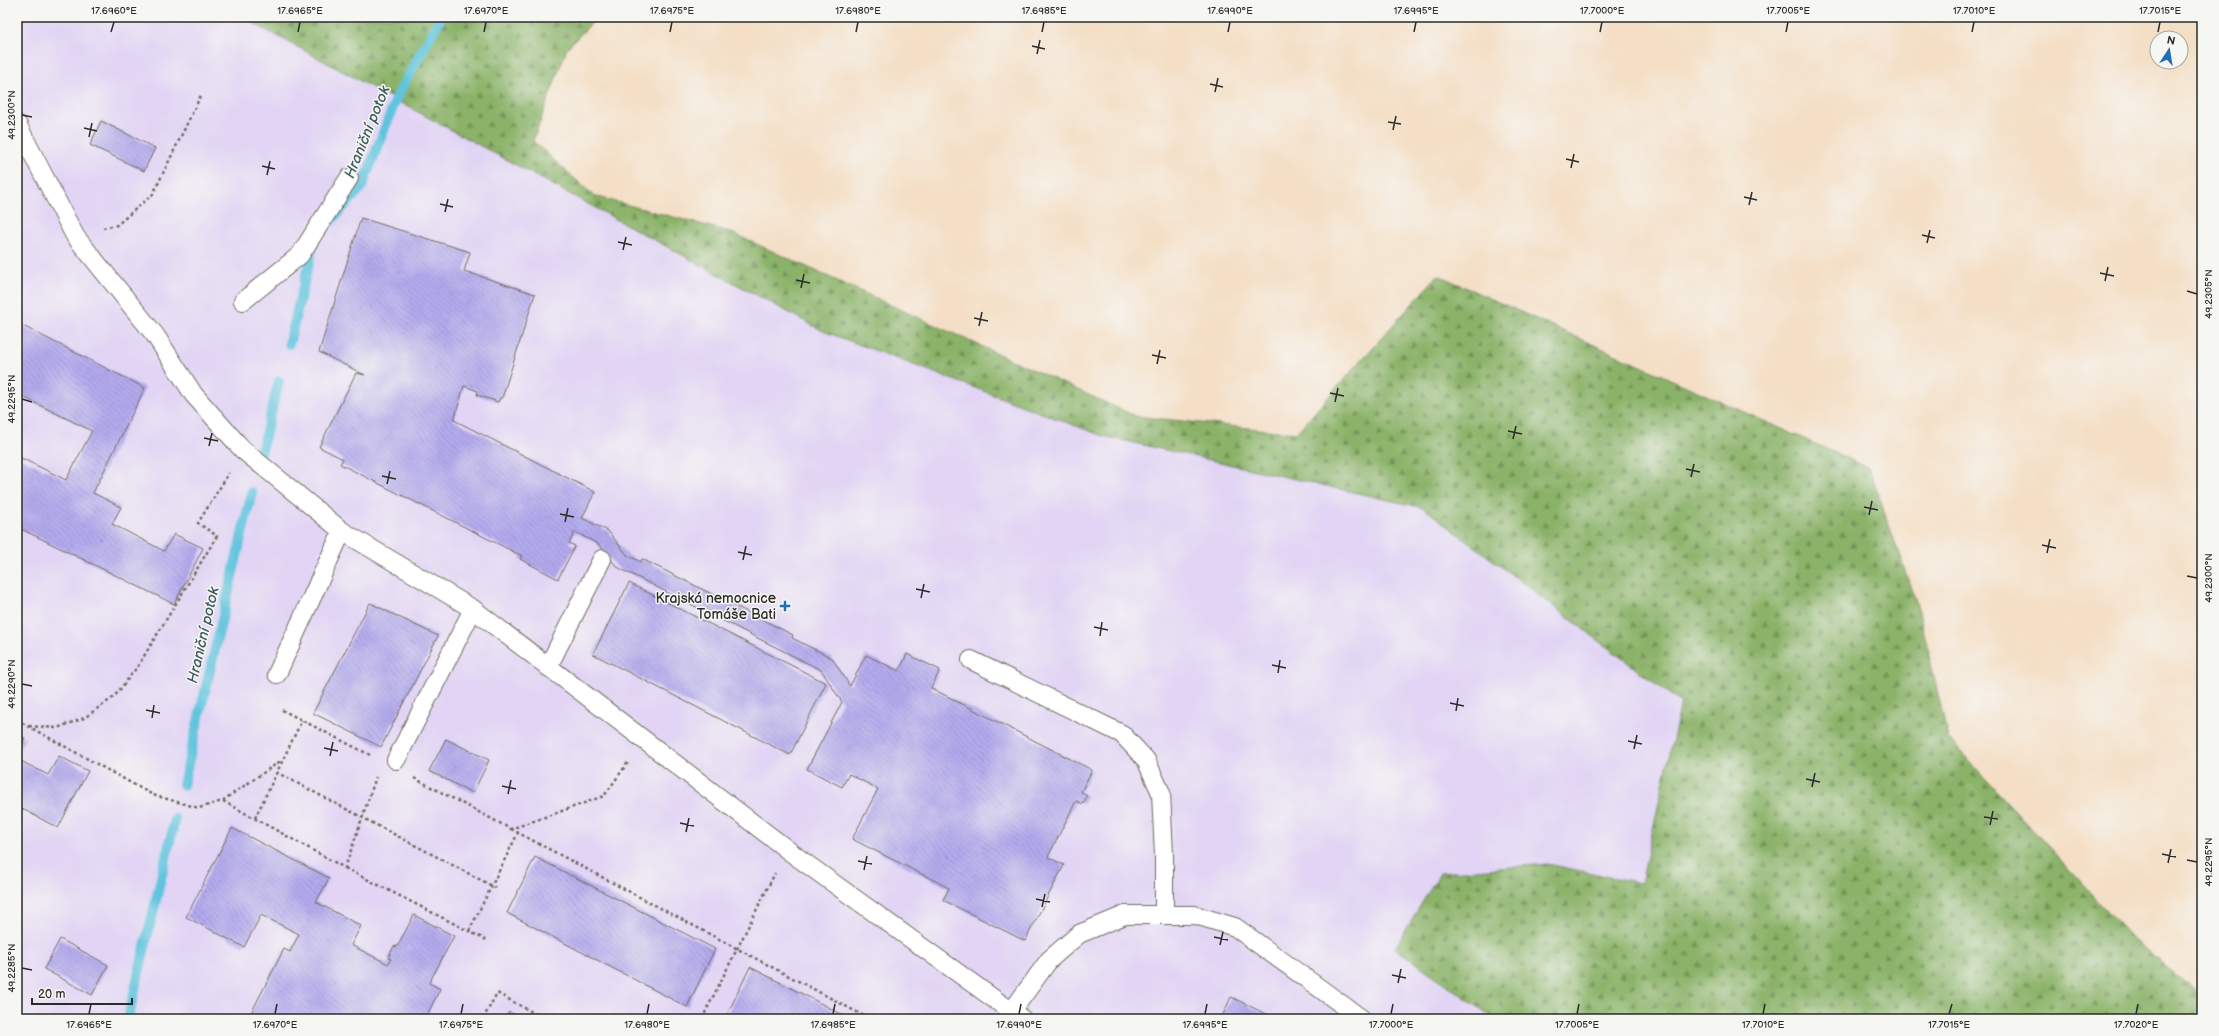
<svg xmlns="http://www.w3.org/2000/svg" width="2219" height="1036" font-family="'Balsamiq Sans',sans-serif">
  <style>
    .built { fill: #e1d4f4 }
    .forest { fill: url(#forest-firs); stroke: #5a6e4a }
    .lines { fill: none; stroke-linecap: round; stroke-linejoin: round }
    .stream { stroke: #60c4de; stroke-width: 10 }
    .building { fill: url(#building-back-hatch) }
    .lane-casing { stroke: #716a61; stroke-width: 20 }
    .path { stroke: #716a61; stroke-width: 2.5; stroke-dasharray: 3 3; stroke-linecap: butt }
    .lane { stroke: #fff; stroke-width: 18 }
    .ticks { fill: none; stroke: #2b2b2b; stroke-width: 1.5 }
    .poi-dot { fill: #1f6fb2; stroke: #f6f6f2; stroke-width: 1.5 }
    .labels { text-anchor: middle; stroke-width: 3; stroke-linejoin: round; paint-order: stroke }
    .poi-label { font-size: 14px; fill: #2b2b2b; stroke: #f6f6f2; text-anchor: end }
    .water-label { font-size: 15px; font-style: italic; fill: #3b5961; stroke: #f6f6f2 }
    .neatline { fill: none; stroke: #2b2b2b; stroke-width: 1.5 }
    .ticks-label { font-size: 10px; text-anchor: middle; fill: #2b2b2b }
  </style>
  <defs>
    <pattern id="forest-firs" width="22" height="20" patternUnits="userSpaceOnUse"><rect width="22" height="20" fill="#8ab268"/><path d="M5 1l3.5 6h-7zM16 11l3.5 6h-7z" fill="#719156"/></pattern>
    <pattern id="building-back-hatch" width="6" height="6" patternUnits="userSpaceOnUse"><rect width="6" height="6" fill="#b4aaee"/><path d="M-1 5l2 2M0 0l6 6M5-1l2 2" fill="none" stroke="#938bc1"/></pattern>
  </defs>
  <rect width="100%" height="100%" fill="#f6f6f2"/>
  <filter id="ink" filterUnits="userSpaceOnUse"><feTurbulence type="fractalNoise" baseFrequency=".025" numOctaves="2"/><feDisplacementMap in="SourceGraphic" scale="8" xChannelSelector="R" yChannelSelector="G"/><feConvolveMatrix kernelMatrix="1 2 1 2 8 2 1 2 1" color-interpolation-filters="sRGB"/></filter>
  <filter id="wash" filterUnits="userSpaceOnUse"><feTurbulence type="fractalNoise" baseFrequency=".012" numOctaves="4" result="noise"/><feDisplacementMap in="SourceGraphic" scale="16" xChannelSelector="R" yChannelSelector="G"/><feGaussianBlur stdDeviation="0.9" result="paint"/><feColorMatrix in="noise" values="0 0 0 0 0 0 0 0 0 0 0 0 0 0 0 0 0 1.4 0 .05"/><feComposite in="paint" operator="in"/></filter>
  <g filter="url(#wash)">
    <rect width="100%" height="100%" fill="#f4dfc6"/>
    <!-- built -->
    <path class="built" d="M17,17H242L823,331L1103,436L1424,508L1681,703L1641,883L1547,864L1395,948L1495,1019H17Z"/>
    <!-- forest -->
    <path class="forest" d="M242,17H598L567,48L533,141L594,196L730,232L1135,416L1296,433L1438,275L1869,468L1919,611L1948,738L2141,947L2202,995V1019H1495L1395,948L1440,873L1547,864L1641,883L1681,703L1424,508L1103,436L823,331Z"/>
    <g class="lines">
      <!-- stream -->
      <g class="stream">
        <path d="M327,225L362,187L398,94L441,17"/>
        <path d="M289,344L314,242"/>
        <path d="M261,452L279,381"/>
        <path d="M183,785L252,492"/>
        <path d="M128,1019L175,819"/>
      </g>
    </g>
    <g id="blocks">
      <!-- building -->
      <g class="building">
        <path d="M101,121L155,148L144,171L90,145Z"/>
        <path d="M361,218L470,252L464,271L535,294L502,398H500L498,402L477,395L478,391L464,386L454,420L595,492L582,518L608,531L627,555L641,562L642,559L793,635L792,638L832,658L850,686L866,655L899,671L907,654L940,670L931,688L1092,770L1081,792L1087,796L1083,804L1076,801L1048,857L1064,865L1025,941L943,900L949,888L852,839L878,789L849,774L842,787L807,769L842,702L821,670L617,567L598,544L575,532L569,543L575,546L558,579L520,559L522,556L340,464L343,459L319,447L356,373L365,375L319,352Z"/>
        <path d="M17,323L145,388L93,493L121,507L112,524L164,551L174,534L203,548L174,604L17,527V456L66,480L92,431L17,394Z"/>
        <path d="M629,583L826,683L790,755L593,654Z"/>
        <path d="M370,603L438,636L381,747L313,713Z"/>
        <path d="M17,734L25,738L17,754Z"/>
        <path d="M446,739L489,760L473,793L429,771Z"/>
        <path d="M59,756L88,771L58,828L17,806V759L48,775Z"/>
        <path d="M232,828L329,878L316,902L361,926L351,945L388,964L391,959L388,958L394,946L397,947L414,915L454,936L429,983L440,989L425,1019H248L284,949L290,952L299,934L261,915L244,947L186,917Z"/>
        <path d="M535,857L715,949L687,1007L507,913Z"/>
        <path d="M60,939L108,965L92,995L44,969Z"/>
        <path d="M750,967L851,1019H725Z"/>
        <path d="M1231,997L1276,1019H1221Z"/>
        <path d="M509,1012L523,1019H505Z"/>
      </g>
    </g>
  </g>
  <g filter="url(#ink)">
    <use href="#blocks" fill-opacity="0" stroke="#716a61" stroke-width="1"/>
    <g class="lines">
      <!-- lane casing -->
      <g class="lane-casing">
        <g id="lane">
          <path d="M17,124L75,236L155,335L194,395L243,450L342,531L473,609L797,857L1022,1019"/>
          <path d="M243,301L300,255L349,178"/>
          <path d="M971,660L1122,734L1146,760L1161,793L1164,855V915"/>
          <path d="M548,667L602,559"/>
          <path d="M277,674L342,531"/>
          <path d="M396,760L473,609"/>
          <path d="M1009,1019L1012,1011L1049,960L1079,934L1125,915H1195L1235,927L1362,1019"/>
        </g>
      </g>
      <!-- path -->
      <g class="path">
        <path d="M103,228L117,225L153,194L201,95"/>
        <path d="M282,710L370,755"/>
        <path d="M17,720L153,795L199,808L222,801L282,760"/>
        <path d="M29,726L57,728L84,718L114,697L138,666L217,536L198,523L229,473"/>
        <path d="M276,772L496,888"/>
        <path d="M414,778L511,829L604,796L629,761"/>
        <path d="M223,801L345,868L376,777"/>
        <path d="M255,818L302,720"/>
        <path d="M511,829L870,1019"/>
        <path d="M345,868L486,940"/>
        <path d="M469,931L518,833"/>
        <path d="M483,1019L497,993L545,1019"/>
        <path d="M702,1019L775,873"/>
      </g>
      <!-- lane -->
      <use href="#lane" class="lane"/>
    </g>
  </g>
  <!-- ticks -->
  <path class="ticks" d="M111,32L114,22M298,32L300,22M484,32L486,22M670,32L672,22M856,32L858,22M1042,32L1044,22M1228,32L1230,22M1414,32L1416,22M1600,32L1602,22M1786,32L1788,22M1972,32L1974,22M2158,32L2160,22M1032,46L1045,49M1037,54L1040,40M1210,84L1223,87M1215,92L1218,78M22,115L32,117M1388,122L1401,124M84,128L97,131M1393,130L1396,116M89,137L92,123M1566,159L1579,162M262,166L275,169M1571,168L1574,154M267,175L270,161M1744,197L1757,200M440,204L453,207M1749,205L1752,192M445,212L448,199M1922,235L1935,238M618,242L632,245M1927,243L1930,230M623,250L626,237M2100,273L2114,276M796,280L810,283M2105,281L2108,267M801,288L804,274M2187,291L2197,294M974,318L988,321M979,326L982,312M1152,355L1166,358M1157,364L1160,350M1330,393L1344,396M22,399L32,402M1335,402L1338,388M1508,431L1522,434M204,438L218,441M1513,439L1516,426M209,446L212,433M1686,469L1700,472M382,476L396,479M1691,477L1694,464M387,484L390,471M1864,507L1878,510M560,514L574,517M1869,515L1872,501M565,522L568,508M2042,545L2056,548M738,552L752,555M2047,553L2050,539M743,560L746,546M2187,576L2197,578M916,589L930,592M921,598L924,584M1094,627L1108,630M1100,636L1102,622M1272,665L1286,668M1278,673L1280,660M22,684L32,686M1450,703L1464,706M146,710L160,713M1456,711L1458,698M152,718L154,705M1628,741L1642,744M324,748L338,751M1634,749L1637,735M330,756L333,742M1806,779L1820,782M502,786L516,789M1812,787L1815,773M508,794L511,780M1984,817L1998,819M680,823L694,826M1990,825L1993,811M686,832L689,818M2162,854L2176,857M2187,860L2197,862M858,861L872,864M2168,863L2171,849M864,870L867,856M1036,899L1050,902M1042,907L1045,894M1214,937L1228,940M1220,945L1223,932M22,968L32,970M1392,975L1406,978M1398,983L1401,969M89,1014L91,1004M275,1014L277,1004M461,1014L463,1004M647,1014L649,1004M833,1014L835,1004M1019,1014L1021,1004M1205,1014L1207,1004M1391,1014L1393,1004M1577,1014L1579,1004M1763,1014L1765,1004M1949,1014L1952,1004M2136,1014L2138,1004"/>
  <!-- markers -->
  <path class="poi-dot" d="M783 600h4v4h4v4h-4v4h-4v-4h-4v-4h4z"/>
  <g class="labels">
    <!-- poi labels -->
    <g class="poi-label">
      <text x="776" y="603">Krajská nemocnice<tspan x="776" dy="16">Tomáše Bati</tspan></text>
    </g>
    <!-- water labels -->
    <g class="water-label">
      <text transform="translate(367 132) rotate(-68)" y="5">Hraniční potok</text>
      <text transform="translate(203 635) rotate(-77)" y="5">Hraniční potok</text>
    </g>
  </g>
  <!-- margin -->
  <rect width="2219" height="1036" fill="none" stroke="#f6f6f2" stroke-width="44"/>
  <!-- north arrow -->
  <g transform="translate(2169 50) rotate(12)"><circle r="19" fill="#f6f6f2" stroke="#a5a5a2"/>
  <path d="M0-3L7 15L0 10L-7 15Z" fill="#1f6fb2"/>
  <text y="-6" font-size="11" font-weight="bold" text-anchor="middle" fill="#2b2b2b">N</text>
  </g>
  <!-- scale -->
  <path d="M32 998v6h100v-6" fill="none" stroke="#2b2b2b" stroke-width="2"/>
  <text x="38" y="998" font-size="12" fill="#2b2b2b" stroke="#f6f6f2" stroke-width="3" paint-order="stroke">20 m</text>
  <rect x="22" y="22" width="2175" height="992" class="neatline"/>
  <g class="ticks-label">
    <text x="114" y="14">17.6960°E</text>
    <text x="300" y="14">17.6965°E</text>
    <text x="486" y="14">17.6970°E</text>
    <text x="672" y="14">17.6975°E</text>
    <text x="858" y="14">17.6980°E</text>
    <text x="1044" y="14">17.6985°E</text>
    <text x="1230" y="14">17.6990°E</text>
    <text x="1416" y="14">17.6995°E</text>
    <text x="1602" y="14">17.7000°E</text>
    <text x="1788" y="14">17.7005°E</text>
    <text x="1974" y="14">17.7010°E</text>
    <text x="2160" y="14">17.7015°E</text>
    <text transform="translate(11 115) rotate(-90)" y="4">49.2300°N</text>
    <text transform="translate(2208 294) rotate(-90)" y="4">49.2305°N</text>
    <text transform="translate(11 399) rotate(-90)" y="4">49.2295°N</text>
    <text transform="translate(2208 578) rotate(-90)" y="4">49.2300°N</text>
    <text transform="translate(11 684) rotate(-90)" y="4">49.2290°N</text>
    <text transform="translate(2208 862) rotate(-90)" y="4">49.2295°N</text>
    <text transform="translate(11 968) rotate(-90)" y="4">49.2285°N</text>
    <text x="89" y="1028">17.6965°E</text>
    <text x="275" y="1028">17.6970°E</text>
    <text x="461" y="1028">17.6975°E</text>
    <text x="647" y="1028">17.6980°E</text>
    <text x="833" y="1028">17.6985°E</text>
    <text x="1019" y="1028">17.6990°E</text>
    <text x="1205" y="1028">17.6995°E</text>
    <text x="1391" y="1028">17.7000°E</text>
    <text x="1577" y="1028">17.7005°E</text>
    <text x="1763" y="1028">17.7010°E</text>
    <text x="1949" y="1028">17.7015°E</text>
    <text x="2136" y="1028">17.7020°E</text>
  </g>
</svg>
